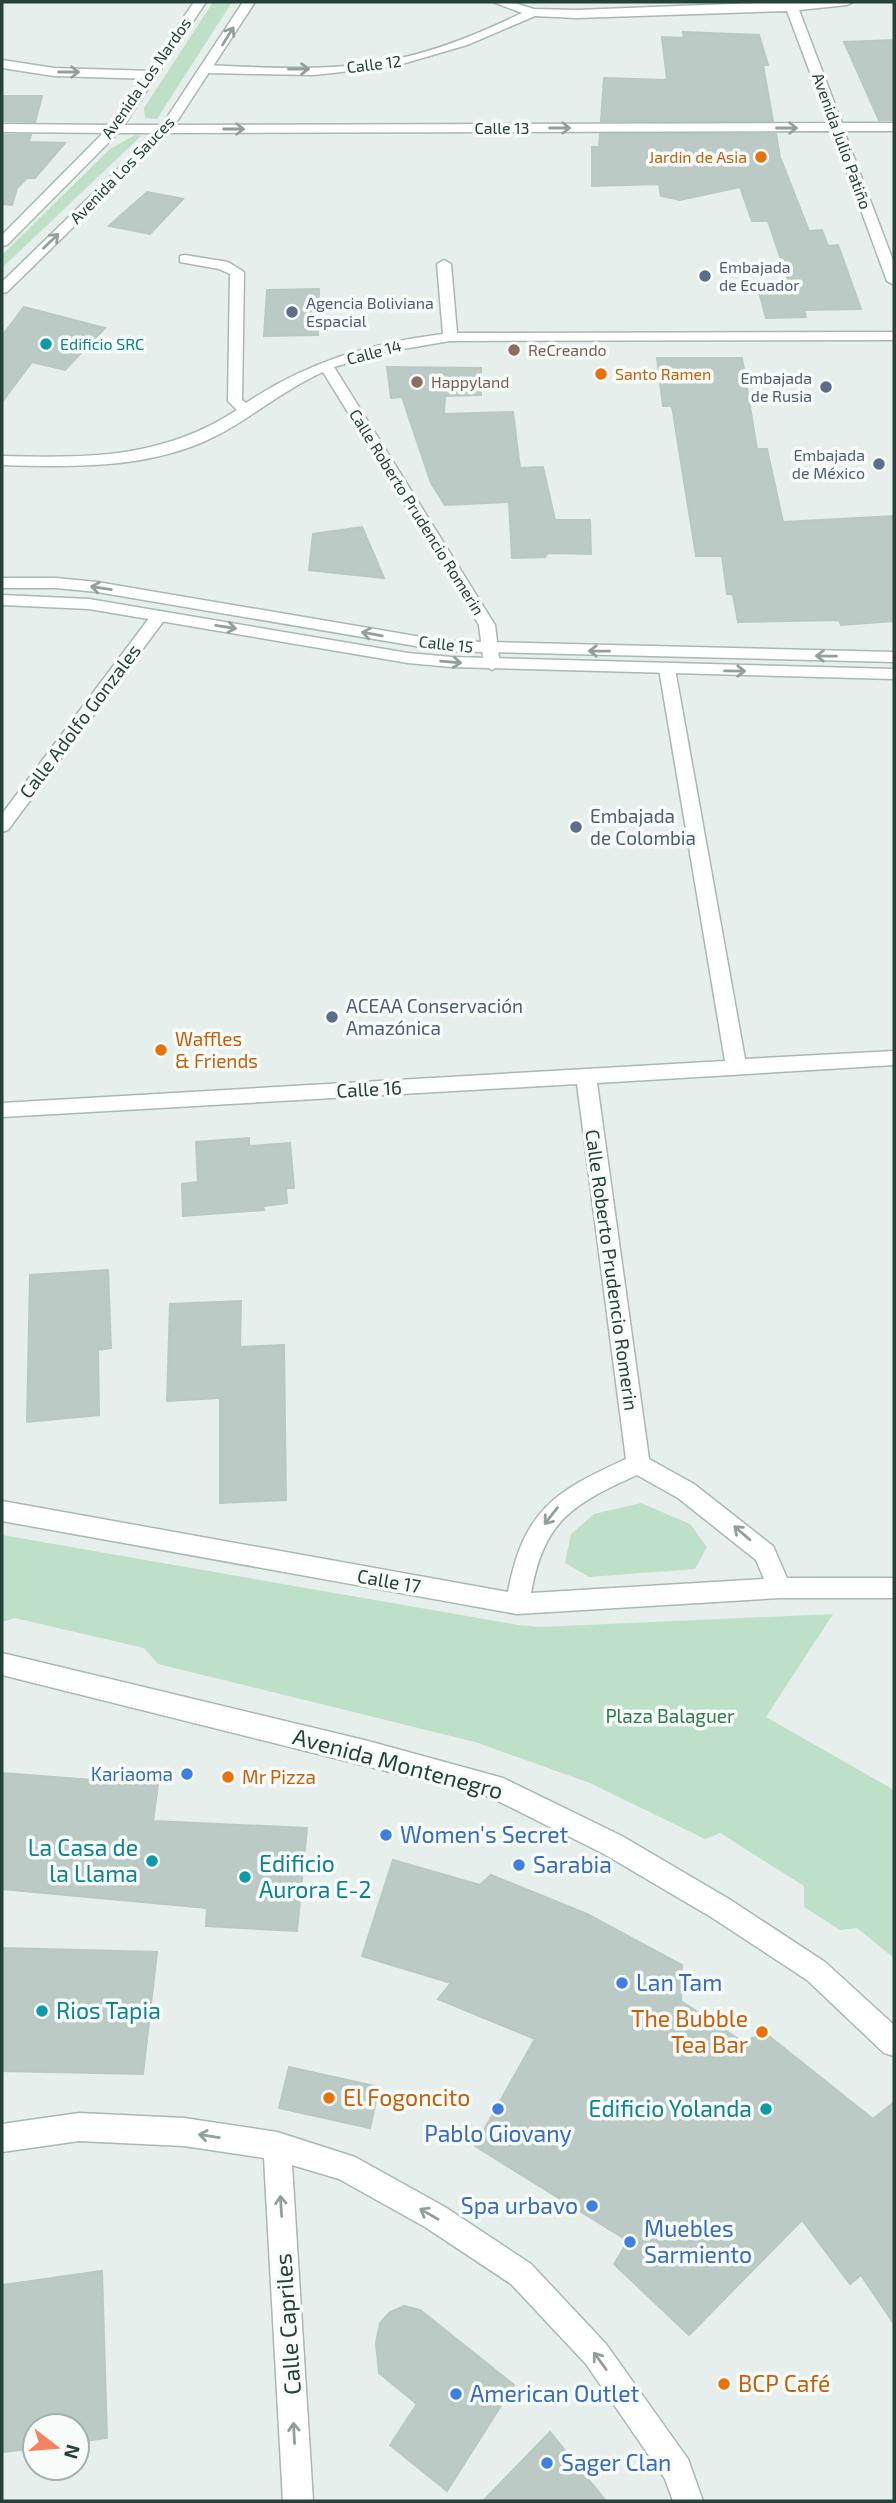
<svg xmlns="http://www.w3.org/2000/svg" width="896" height="2503" font-family="'Exo 2',sans-serif">
  <style>
    .green { fill: #bfe0c8 }
    .building { fill: #bbcac4; stroke: #b8c9c2; stroke-width: 2 }
    .lines { fill: none; stroke-linecap: round; stroke-linejoin: round }
    .minor-casing { stroke: #a8b8b2; stroke-width: 3 }
    .tertiary-casing { stroke: #a8b8b2; stroke-width: 3 }
    .minor { fill: #fff; fill-rule: evenodd }
    .tertiary { fill: #fff; fill-rule: evenodd }
    .oneway { stroke: #92a09c }
    .food-dot { fill: #e8710a; stroke: #f7fbf9; stroke-width: 2.5 }
    .service-dot { fill: #5c6f8a; stroke: #f7fbf9; stroke-width: 2.5 }
    .culture-dot { fill: #0f9aa8; stroke: #f7fbf9; stroke-width: 2.5 }
    .education-dot { fill: #8d6e63; stroke: #f7fbf9; stroke-width: 2.5 }
    .shop-dot { fill: #3f7fe0; stroke: #f7fbf9; stroke-width: 2.5 }
    .labels { text-anchor: middle; stroke-width: 7; stroke-linejoin: round; paint-order: stroke }
    .far-street-label { font-size: 16px; fill: #24423a; stroke: #f7fbf9 }
    .far-food-label { font-size: 16px; fill: #c56008; stroke: #f7fbf9; text-anchor: end }
    .far-service-label { font-size: 16px; fill: #4e5e75; stroke: #f7fbf9; text-anchor: start }
    .far-culture-label { font-size: 16px; fill: #0d838f; stroke: #f7fbf9; text-anchor: start }
    .far-education-label { font-size: 16px; fill: #785e54; stroke: #f7fbf9; text-anchor: start }
    .street-label { font-size: 19px; fill: #24423a; stroke: #f7fbf9 }
    .service-label { font-size: 19px; fill: #4e5e75; stroke: #f7fbf9; text-anchor: start }
    .food-label { font-size: 19px; fill: #c56008; stroke: #f7fbf9; text-anchor: start }
    .park-label { font-size: 19px; fill: #2d7a4b; stroke: #f7fbf9 }
    .shop-label { font-size: 19px; fill: #366cbe; stroke: #f7fbf9; text-anchor: end }
    .near-street-label { font-size: 23px; fill: #24423a; stroke: #f7fbf9 }
    .near-shop-label { font-size: 23px; fill: #366cbe; stroke: #f7fbf9; text-anchor: start }
    .near-culture-label { font-size: 23px; fill: #0d838f; stroke: #f7fbf9; text-anchor: end }
    .near-food-label { font-size: 23px; fill: #c56008; stroke: #f7fbf9; text-anchor: start }
  </style>
  <rect width="100%" height="100%" fill="#e6efeb"/>
  <!-- green -->
  <g class="green">
    <path d="M213,2H232L157,119L145,118L144,108Z"/>
    <path d="M135,135L141,136L2,268V255L110,149Z"/>
    <path d="M641,1503L690,1524L707,1547L695,1569L589,1577L565,1563L571,1534L594,1514Z"/>
    <path d="M2,1535L518,1625L539,1627L833,1614L766,1717L894,1790V1958L857,1928L840,1930L804,1907V1886L720,1833L705,1839L590,1783L475,1742L158,1664L144,1648L15,1618L2,1622Z"/>
  </g>
  <!-- building -->
  <g class="building">
    <path d="M683,32L759,35L768,65H763L773,121H601L604,78L667,80L662,37L684,38Z"/>
    <path d="M894,40V120H879L844,42Z"/>
    <path d="M2,96H42L35,122L2,121Z"/>
    <path d="M600,134H776L780,157L809,231L822,230L828,246L838,245L861,309L804,310L806,317L766,318L757,284L789,283L768,221H752L740,187L680,200L661,196L659,184L592,186V147H599Z"/>
    <path d="M2,135H31L29,142L65,143L35,178H27L17,188L12,205L2,204Z"/>
    <path d="M147,192L183,199L150,234L109,226Z"/>
    <path d="M319,289L318,335L264,336L267,290Z"/>
    <path d="M24,307L105,328L65,370L32,362L2,402V336Z"/>
    <path d="M657,358H742L757,449H767L783,522L894,516V621L841,625L839,620L738,622L733,594H727L722,556H696L672,406H663Z"/>
    <path d="M387,367L481,368V395L445,396L444,414L513,412L520,468L543,467L555,520H590L591,554L548,553L545,557L512,558L509,502L445,505L431,483L402,397L391,398Z"/>
    <path d="M362,527L384,578L309,570L313,534Z"/>
    <path d="M249,1138V1146L290,1143L294,1188H286L287,1203L263,1206L264,1210L183,1216L182,1184L198,1182L196,1142Z"/>
    <path d="M108,1270L111,1348L98,1350L99,1415L27,1422L30,1275Z"/>
    <path d="M241,1301L240,1347L284,1345L286,1500L220,1503V1398L167,1401L170,1304Z"/>
    <path d="M2,1773L158,1785L153,1821L307,1828L297,1931L206,1926L207,1908L2,1889Z"/>
    <path d="M393,1860L480,1885L491,1875L587,1914L682,1965L681,2001L743,2042L765,2033L873,2119L894,2102V2324L861,2275L850,2284L802,2220L689,2335L614,2264L628,2241L475,2146L535,2039L438,1999L451,1983L362,1956Z"/>
    <path d="M2,1948L157,1952L143,2074L2,2071Z"/>
    <path d="M289,2067L379,2087L370,2128L279,2108Z"/>
    <path d="M102,2271L107,2438L77,2442V2426H35V2448L2,2452V2285Z"/>
    <path d="M404,2306L420,2310L514,2385L447,2491L390,2445L417,2404L379,2373L376,2343L380,2323L390,2312Z"/>
    <path d="M550,2432L606,2501H483Z"/>
  </g>
  <g class="lines">
    <!-- minor casing -->
    <g class="minor-casing">
      <g id="minor">
        <path d="M493,2H511L534,9L576,10L784,2H853L847,5L799,10L842,123H894V131H844L894,263V285L887,281L832,131L166,133L160,129L166,125L829,123L787,11L576,18L535,16L467,45L395,66L314,75L207,73L201,69L207,65C269,68 334,72 396,59C440,50 482,32 522,13Z"/>
        <path d="M2,60L54,68L152,71L158,75L152,79L54,76L2,68Z"/>
        <path d="M2,124L115,125L121,129L115,133L2,132Z"/>
        <path d="M185,255L228,262L244,272L242,400L246,403C307,362 371,343 443,334L437,264L444,260L451,264L457,333L894,332V340L450,341L385,352L334,367L495,625L500,665L492,670L484,665L479,625L323,372C280,391 245,424 203,442C140,469 68,467 2,465V456C88,458 162,459 237,410L228,401L230,274L219,269L180,262V256Z"/>
        <path d="M159,611L167,616L165,619L8,830L2,832V814L153,613Z"/>
        <path d="M667,664L675,669L745,1059L894,1051V1065L597,1083L649,1459L694,1484L773,1546L787,1578H894V1598H780L517,1614L2,1521V1501L508,1592C523,1511 555,1491 626,1459L577,1084L2,1117V1103L725,1061L659,669ZM637,1475L678,1498L756,1560L764,1579L531,1593C544,1520 573,1504 637,1475Z"/>
        <path d="M2,1653L368,1741L503,1778L622,1836L729,1899L825,1962L894,2025V2056L884,2053L807,1980L711,1917L604,1854L490,1797L2,1675Z"/>
        <path d="M79,2113L184,2118L277,2132L355,2157L445,2207L531,2264L606,2344L688,2459L703,2501H673L665,2479L586,2364L511,2284L425,2227L339,2179L292,2165L313,2501H283L264,2158L184,2146L79,2141L2,2152V2124Z"/>
      </g>
    </g>
    <!-- tertiary casing -->
    <g class="tertiary-casing">
      <g id="tertiary">
        <path d="M194,2H206L124,125H162L243,2H255L170,132L7,292L2,293V282L155,133H118L7,245L2,246V235L110,126Z"/>
        <path d="M2,578H56L97,582L445,641L894,652V662L445,651L97,592L56,588H2Z"/>
        <path d="M2,595L89,599L408,653L451,657L894,669V679L451,667L408,663L89,609L2,605Z"/>
      </g>
    </g>
    <!-- minor -->
    <use href="#minor" class="minor"/>
    <!-- tertiary -->
    <use href="#tertiary" class="tertiary"/>
  </g>
  <!-- one-way arrows -->
  <defs><path id="oneway-shaft" d="M-6 0H5M1.5-3L5.5 0L1.5 3" fill="none" stroke-width="1.6" stroke-linecap="round" stroke-linejoin="round" transform="scale(1.75)"/></defs>
  <g class="oneway">
    <use href="#oneway-shaft" transform="translate(228 36) rotate(-58)"/>
    <use href="#oneway-shaft" transform="translate(299 69) rotate(-1)"/>
    <use href="#oneway-shaft" transform="translate(69 72)"/>
    <use href="#oneway-shaft" transform="translate(560 128)"/>
    <use href="#oneway-shaft" transform="translate(787 128)"/>
    <use href="#oneway-shaft" transform="translate(234 129)"/>
    <use href="#oneway-shaft" transform="translate(51 241) rotate(-44)"/>
    <use href="#oneway-shaft" transform="translate(101 588) rotate(-171)"/>
    <use href="#oneway-shaft" transform="translate(226 627) rotate(9)"/>
    <use href="#oneway-shaft" transform="translate(372 634) rotate(-170)"/>
    <use href="#oneway-shaft" transform="translate(599 651) rotate(-179)"/>
    <use href="#oneway-shaft" transform="translate(826 656) rotate(-179)"/>
    <use href="#oneway-shaft" transform="translate(451 662) rotate(5)"/>
    <use href="#oneway-shaft" transform="translate(735 671) rotate(1)"/>
    <use href="#oneway-shaft" transform="translate(551 1516) rotate(128)"/>
    <use href="#oneway-shaft" transform="translate(742 1533) rotate(-139)"/>
    <use href="#oneway-shaft" transform="translate(209 2136) rotate(-171)"/>
    <use href="#oneway-shaft" transform="translate(281 2206) rotate(-94)"/>
    <use href="#oneway-shaft" transform="translate(429 2214) rotate(-150)"/>
    <use href="#oneway-shaft" transform="translate(600 2361) rotate(-126)"/>
    <use href="#oneway-shaft" transform="translate(294 2433) rotate(-93)"/>
  </g>
  <!-- markers -->
  <g class="food-dot">
    <circle cx="761" cy="157" r="7"/>
    <circle cx="601" cy="374" r="7"/>
    <circle cx="161" cy="1050" r="7"/>
    <circle cx="228" cy="1777" r="7"/>
    <circle cx="762" cy="2032" r="7"/>
    <circle cx="329" cy="2098" r="7"/>
    <circle cx="724" cy="2384" r="7"/>
  </g>
  <g class="service-dot">
    <circle cx="705" cy="276" r="7"/>
    <circle cx="292" cy="312" r="7"/>
    <circle cx="826" cy="387" r="7"/>
    <circle cx="879" cy="464" r="7"/>
    <circle cx="576" cy="827" r="7"/>
    <circle cx="332" cy="1017" r="7"/>
  </g>
  <g class="culture-dot">
    <circle cx="46" cy="344" r="7"/>
    <circle cx="152" cy="1861" r="7"/>
    <circle cx="245" cy="1877" r="7"/>
    <circle cx="42" cy="2011" r="7"/>
    <circle cx="766" cy="2109" r="7"/>
  </g>
  <g class="education-dot">
    <circle cx="514" cy="350" r="7"/>
    <circle cx="417" cy="382" r="7"/>
  </g>
  <g class="shop-dot">
    <circle cx="187" cy="1774" r="7"/>
    <circle cx="386" cy="1835" r="7"/>
    <circle cx="519" cy="1865" r="7"/>
    <circle cx="622" cy="1983" r="7"/>
    <circle cx="498" cy="2109" r="7"/>
    <circle cx="592" cy="2206" r="7"/>
    <circle cx="630" cy="2242" r="7"/>
    <circle cx="456" cy="2394" r="7"/>
    <circle cx="547" cy="2463" r="7"/>
  </g>
  <g class="labels">
    <!-- far-street labels -->
    <g class="far-street-label">
      <text transform="translate(374 64) rotate(-7)" y="6">Calle 12</text>
      <text transform="translate(146 78) rotate(-55)" y="6">Avenida Los Nardos</text>
      <text x="502" y="134">Calle 13</text>
      <text transform="translate(842 141) rotate(70)" y="6">Avenida Julio Patiño</text>
      <text transform="translate(122 170) rotate(-46)" y="6">Avenida Los Sauces</text>
      <text transform="translate(374 352) rotate(-15)" y="6">Calle 14</text>
      <text transform="translate(417 512) rotate(58)" y="6">Calle Roberto Prudencio Romerin</text>
      <text transform="translate(446 644) rotate(6)" y="6">Calle 15</text>
    </g>
    <!-- far-food labels -->
    <g class="far-food-label">
      <text x="747" y="163">Jardin de Asia</text>
      <text x="615" y="380" text-anchor="start">Santo Ramen</text>
    </g>
    <!-- far-service labels -->
    <g class="far-service-label">
      <text x="719" y="273">Embajada<tspan x="719" dy="18">de Ecuador</tspan></text>
      <text x="306" y="309">Agencia Boliviana<tspan x="306" dy="18">Espacial</tspan></text>
      <text x="812" y="384" text-anchor="end">Embajada<tspan x="812" dy="18">de Rusia</tspan></text>
      <text x="865" y="461" text-anchor="end">Embajada<tspan x="865" dy="18">de México</tspan></text>
    </g>
    <!-- far-culture labels -->
    <g class="far-culture-label">
      <text x="60" y="350">Edificio SRC</text>
    </g>
    <!-- far-education labels -->
    <g class="far-education-label">
      <text x="528" y="356">ReCreando</text>
      <text x="431" y="388">Happyland</text>
    </g>
    <!-- street labels -->
    <g class="street-label">
      <text transform="translate(80 721) rotate(-53)" y="7">Calle Adolfo Gonzales</text>
      <text transform="translate(369 1089) rotate(-3)" y="7">Calle 16</text>
      <text transform="translate(612 1270) rotate(82)" y="7">Calle Roberto Prudencio Romerin</text>
      <text transform="translate(389 1581) rotate(10)" y="7">Calle 17</text>
    </g>
    <!-- service labels -->
    <g class="service-label">
      <text x="590" y="823">Embajada<tspan x="590" dy="22">de Colombia</tspan></text>
      <text x="346" y="1013">ACEAA Conservación<tspan x="346" dy="22">Amazónica</tspan></text>
    </g>
    <!-- food labels -->
    <g class="food-label">
      <text x="175" y="1046">Waffles<tspan x="175" dy="22">&amp; Friends</tspan></text>
      <text x="242" y="1784">Mr Pizza</text>
    </g>
    <!-- park labels -->
    <g class="park-label">
      <text x="670" y="1723">Plaza Balaguer</text>
    </g>
    <!-- shop labels -->
    <g class="shop-label">
      <text x="173" y="1781">Kariaoma</text>
    </g>
    <!-- near-street labels -->
    <g class="near-street-label">
      <text transform="translate(398 1764) rotate(15)" y="8">Avenida Montenegro</text>
      <text transform="translate(288 2324) rotate(-94)" y="8">Calle Capriles</text>
    </g>
    <!-- near-shop labels -->
    <g class="near-shop-label">
      <text x="400" y="1843">Women's Secret</text>
      <text x="533" y="1873">Sarabia</text>
      <text x="636" y="1991">Lan Tam</text>
      <text x="498" y="2142" text-anchor="middle">Pablo Giovany</text>
      <text x="578" y="2214" text-anchor="end">Spa urbavo</text>
      <text x="644" y="2237">Muebles<tspan x="644" dy="26">Sarmiento</tspan></text>
      <text x="470" y="2402">American Outlet</text>
      <text x="561" y="2471">Sager Clan</text>
    </g>
    <!-- near-culture labels -->
    <g class="near-culture-label">
      <text x="138" y="1856">La Casa de<tspan x="138" dy="26">la Llama</tspan></text>
      <text x="259" y="1872" text-anchor="start">Edificio<tspan x="259" dy="26">Aurora E-2</tspan></text>
      <text x="56" y="2019" text-anchor="start">Rios Tapia</text>
      <text x="752" y="2117">Edificio Yolanda</text>
    </g>
    <!-- near-food labels -->
    <g class="near-food-label">
      <text x="748" y="2027" text-anchor="end">The Bubble<tspan x="748" dy="26">Tea Bar</tspan></text>
      <text x="343" y="2106">El Fogoncito</text>
      <text x="738" y="2392">BCP Café</text>
    </g>
  </g>
  <!-- border -->
  <rect width="896" height="2503" fill="none" stroke="#24423a" stroke-width="7"/>
  <!-- north arrow -->
  <g transform="translate(56 2447) rotate(106)"><circle r="33" fill="#f7fbf9" stroke="#a3b1ad" stroke-width="2"/>
  <path d="M0-5L12 26L0 18L-12 26Z" fill="#f4845f"/>
  <text y="-10" font-size="19" font-weight="bold" text-anchor="middle" fill="#24423a">N</text>
  </g>
</svg>
